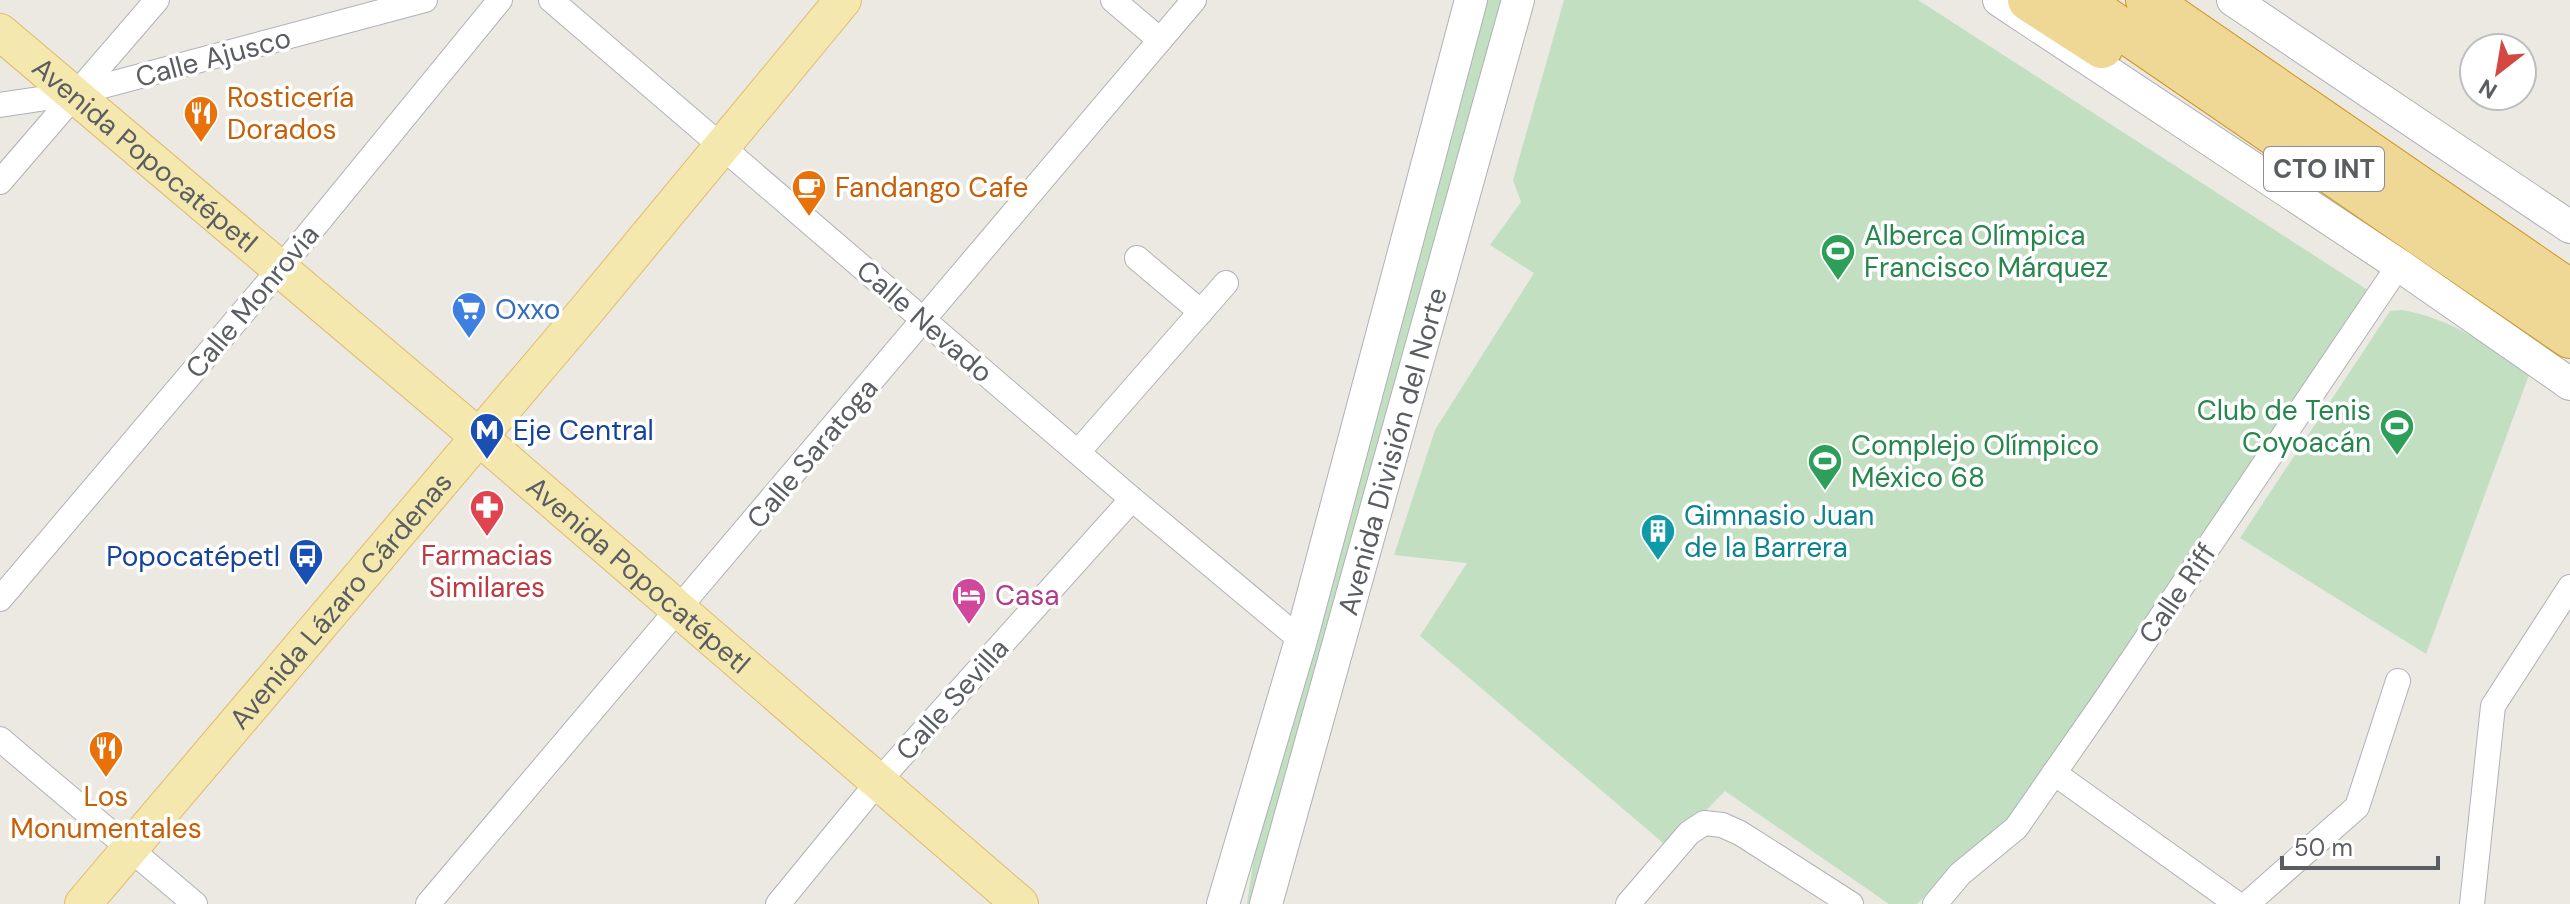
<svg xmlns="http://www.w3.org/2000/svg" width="2570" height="904" font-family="'DM Sans',sans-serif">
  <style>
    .grass { fill: #c2e0c1 }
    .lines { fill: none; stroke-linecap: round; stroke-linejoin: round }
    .minor-casing { stroke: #afb2b6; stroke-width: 26 }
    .secondary-casing { stroke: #aeb1b6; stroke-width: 34 }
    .primary-casing { stroke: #dfbb67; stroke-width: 38 }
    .motorway-casing { stroke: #d2951b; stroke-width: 44 }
    .minor { stroke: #fff; stroke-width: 24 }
    .secondary { stroke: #fff; stroke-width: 32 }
    .primary { stroke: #f5e8ae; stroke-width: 36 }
    .motorway { stroke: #efd795; stroke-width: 42 }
    .labels { text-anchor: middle; stroke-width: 7; stroke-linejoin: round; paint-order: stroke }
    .shield { fill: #fff; stroke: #8c8e90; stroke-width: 2 }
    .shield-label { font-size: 26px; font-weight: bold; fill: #5a5d61 }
    .street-label { font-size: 28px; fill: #5a5d61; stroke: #fff }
    .food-label { font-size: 28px; fill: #c56008; stroke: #fff; text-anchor: start }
    .leisure-label { font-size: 28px; fill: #27864d; stroke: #fff; text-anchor: start }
    .shop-label { font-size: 28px; fill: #366cbe; stroke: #fff; text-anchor: start }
    .transit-label { font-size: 28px; fill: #164399; stroke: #fff; text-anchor: start }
    .culture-label { font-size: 28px; fill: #0d838f; stroke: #fff; text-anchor: start }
    .health-label { font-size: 28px; fill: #be3a42; stroke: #fff }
    .hotel-label { font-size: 28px; fill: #b23c85; stroke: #fff; text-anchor: start }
  </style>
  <rect width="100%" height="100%" fill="#ebe9e2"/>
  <!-- grass -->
  <g class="grass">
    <path d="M1484,0H1502L1252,904H1247L1254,856Z"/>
    <path d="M1564,0H1918L2374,294L2010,818L1917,904H1889L1725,791L1669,848L1420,636L1467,563L1394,555L1435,430L1534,273L1490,245L1521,202L1513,180Z"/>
    <path d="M2402,310C2450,318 2491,346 2529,375L2426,654L2240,538L2390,311Z"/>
  </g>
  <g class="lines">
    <!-- minor casing -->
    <g class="minor-casing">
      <g id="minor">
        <path d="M551,0L1132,499L1301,640"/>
        <path d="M1113,0L1160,40"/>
        <path d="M0,105L73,94L425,0"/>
        <path d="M0,182L157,0"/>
        <path d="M1137,258L1201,312"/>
        <path d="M1078,452L1226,283"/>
        <path d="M0,599L279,270L500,0"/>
        <path d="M0,739L195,904"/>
        <path d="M2054,773L2237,904"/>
        <path d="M428,904L1194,0"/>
        <path d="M778,904L878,782L1132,499"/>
        <path d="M1628,904L1689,833L1704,823L1722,825L1740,833L1851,904"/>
        <path d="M1935,904L1960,874L2016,828L2103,703L2399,265"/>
        <path d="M2247,904L2357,807L2398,681"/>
        <path d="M2472,904L2493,706L2570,587"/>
      </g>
    </g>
    <!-- secondary casing -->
    <g class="secondary-casing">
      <g id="secondary">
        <path d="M1999,0L2399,265L2570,384"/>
        <path d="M2233,0L2570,227"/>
        <path d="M1223,904L1301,640L1471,0"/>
        <path id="s1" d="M1266,904L1518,0"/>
      </g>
    </g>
    <!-- primary casing -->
    <g class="primary-casing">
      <g id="primary">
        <path id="s2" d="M0,32L479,437L1020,904"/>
        <path id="s3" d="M83,904L585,312L843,0"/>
      </g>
    </g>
    <!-- motorway casing -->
    <g class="motorway-casing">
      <g id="motorway">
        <path d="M2029,0L2102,47"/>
        <path d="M2079,0L2570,337"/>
        <path d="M2147,0L2570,291"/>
      </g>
    </g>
    <!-- minor -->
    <use href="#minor" class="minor"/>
    <!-- secondary -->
    <use href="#secondary" class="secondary"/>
    <!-- primary -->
    <use href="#primary" class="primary"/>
    <!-- motorway -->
    <use href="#motorway" class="motorway"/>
  </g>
  <!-- icons -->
  <defs>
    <g id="restaurant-pin" transform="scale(1.8)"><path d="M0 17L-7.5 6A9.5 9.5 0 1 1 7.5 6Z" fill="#e8710a" stroke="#fff"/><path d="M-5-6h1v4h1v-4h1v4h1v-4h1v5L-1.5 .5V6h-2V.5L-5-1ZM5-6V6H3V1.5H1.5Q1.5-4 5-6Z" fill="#fff"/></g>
    <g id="cafe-pin" transform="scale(1.8)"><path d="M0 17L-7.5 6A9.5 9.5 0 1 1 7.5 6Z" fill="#e8710a" stroke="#fff"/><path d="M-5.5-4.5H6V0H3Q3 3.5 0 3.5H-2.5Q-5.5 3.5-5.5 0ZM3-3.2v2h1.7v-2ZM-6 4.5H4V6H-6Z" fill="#fff"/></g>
    <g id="stadium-pin" transform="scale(1.8)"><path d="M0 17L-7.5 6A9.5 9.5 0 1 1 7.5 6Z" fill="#2e9e5b" stroke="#fff"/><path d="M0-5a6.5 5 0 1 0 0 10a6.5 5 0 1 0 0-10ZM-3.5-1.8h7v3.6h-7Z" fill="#fff"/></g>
    <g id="supermarket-pin" transform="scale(1.8)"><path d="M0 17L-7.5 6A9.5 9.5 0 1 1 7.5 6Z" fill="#3f7fe0" stroke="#fff"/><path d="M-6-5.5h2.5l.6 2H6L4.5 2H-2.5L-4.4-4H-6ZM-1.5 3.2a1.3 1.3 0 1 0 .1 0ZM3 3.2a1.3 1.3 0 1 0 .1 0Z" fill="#fff"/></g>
    <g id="metro-pin" transform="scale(1.8)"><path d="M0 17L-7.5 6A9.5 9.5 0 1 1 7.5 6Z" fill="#1a4fb4" stroke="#fff"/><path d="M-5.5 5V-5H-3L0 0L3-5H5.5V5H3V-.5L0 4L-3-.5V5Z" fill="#fff"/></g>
    <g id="pharmacy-pin" transform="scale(1.8)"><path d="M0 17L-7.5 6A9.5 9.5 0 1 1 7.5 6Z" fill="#e0444e" stroke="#fff"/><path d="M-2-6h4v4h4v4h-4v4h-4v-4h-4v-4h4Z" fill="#fff"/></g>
    <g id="building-pin" transform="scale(1.8)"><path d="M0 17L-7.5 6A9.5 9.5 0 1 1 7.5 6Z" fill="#0f9aa8" stroke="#fff"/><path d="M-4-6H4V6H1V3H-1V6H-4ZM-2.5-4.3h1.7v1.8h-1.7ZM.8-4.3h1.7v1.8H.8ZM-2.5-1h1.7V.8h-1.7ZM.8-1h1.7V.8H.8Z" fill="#fff"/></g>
    <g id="bus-pin" transform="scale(1.8)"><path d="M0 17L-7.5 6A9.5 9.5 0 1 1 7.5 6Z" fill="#1a4fb4" stroke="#fff"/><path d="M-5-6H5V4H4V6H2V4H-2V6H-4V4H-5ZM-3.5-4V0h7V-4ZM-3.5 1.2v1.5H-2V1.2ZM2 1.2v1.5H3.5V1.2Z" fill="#fff"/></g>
    <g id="hotel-pin" transform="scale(1.8)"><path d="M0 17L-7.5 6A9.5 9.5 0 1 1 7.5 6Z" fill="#d1479c" stroke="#fff"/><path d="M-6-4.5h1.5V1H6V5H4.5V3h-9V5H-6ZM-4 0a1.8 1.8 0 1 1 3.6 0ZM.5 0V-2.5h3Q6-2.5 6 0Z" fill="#fff"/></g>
  </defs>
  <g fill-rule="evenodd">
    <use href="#restaurant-pin" x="201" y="113"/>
    <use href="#cafe-pin" x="809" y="187"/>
    <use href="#stadium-pin" x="1838" y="251"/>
    <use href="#supermarket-pin" x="469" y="309"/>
    <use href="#stadium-pin" x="2397" y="426"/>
    <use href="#metro-pin" x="487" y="430"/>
    <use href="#stadium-pin" x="1825" y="461"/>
    <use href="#pharmacy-pin" x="487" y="507"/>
    <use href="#building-pin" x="1658" y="531"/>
    <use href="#bus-pin" x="306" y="556"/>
    <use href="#hotel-pin" x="969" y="595"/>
    <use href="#restaurant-pin" x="106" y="748"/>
  </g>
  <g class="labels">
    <!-- shield labels -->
    <rect class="shield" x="2264" y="147" width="120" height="44" rx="6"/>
    <g class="shield-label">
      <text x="2324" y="178">CTO INT</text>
    </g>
    <!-- street labels -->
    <g class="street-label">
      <text transform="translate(213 57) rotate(-15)" y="10">Calle Ajusco</text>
      <text dy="10" stroke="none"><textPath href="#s2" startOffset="190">Avenida Popocatépetl</textPath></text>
      <text transform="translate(252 301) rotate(-50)" y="10">Calle Monrovia</text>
      <text transform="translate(925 321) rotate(41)" y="10">Calle Nevado</text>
      <text dy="10" stroke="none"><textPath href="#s1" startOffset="470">Avenida División del Norte</textPath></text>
      <text transform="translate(812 453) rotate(-50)" y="10">Calle Saratoga</text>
      <text dy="10" stroke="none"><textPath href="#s2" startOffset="838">Avenida Popocatépetl</textPath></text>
      <text transform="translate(2177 593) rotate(-56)" y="10">Calle Riff</text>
      <text dy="10" stroke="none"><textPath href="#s3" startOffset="398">Avenida Lázaro Cárdenas</textPath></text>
      <text transform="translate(952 699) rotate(-48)" y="10">Calle Sevilla</text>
    </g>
    <!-- food labels -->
    <g class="food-label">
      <text x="227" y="107">Rosticería<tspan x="227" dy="32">Dorados</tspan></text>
      <text x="835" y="197">Fandango Cafe</text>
      <text x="106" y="806" text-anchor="middle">Los<tspan x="106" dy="32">Monumentales</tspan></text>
    </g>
    <!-- leisure labels -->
    <g class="leisure-label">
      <text x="1864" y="245">Alberca Olímpica<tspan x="1864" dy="32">Francisco Márquez</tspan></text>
      <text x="2371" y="420" text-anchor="end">Club de Tenis<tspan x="2371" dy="32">Coyoacán</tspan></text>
      <text x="1851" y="455">Complejo Olímpico<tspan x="1851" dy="32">México 68</tspan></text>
    </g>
    <!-- shop labels -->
    <g class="shop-label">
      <text x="495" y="319">Oxxo</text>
    </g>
    <!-- transit labels -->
    <g class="transit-label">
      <text x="513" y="440">Eje Central</text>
      <text x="280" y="566" text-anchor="end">Popocatépetl</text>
    </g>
    <!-- culture labels -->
    <g class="culture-label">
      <text x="1684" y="525">Gimnasio Juan<tspan x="1684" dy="32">de la Barrera</tspan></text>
    </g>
    <!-- health labels -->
    <g class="health-label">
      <text x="487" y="565">Farmacias<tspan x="487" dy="32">Similares</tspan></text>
    </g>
    <!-- hotel labels -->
    <g class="hotel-label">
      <text x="995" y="605">Casa</text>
    </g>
  </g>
  <!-- north arrow -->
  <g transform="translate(2498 72) rotate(211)"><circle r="38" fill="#ffffff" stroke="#bdbec0" stroke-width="2"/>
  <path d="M0-6L14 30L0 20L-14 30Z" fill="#d34840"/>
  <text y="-12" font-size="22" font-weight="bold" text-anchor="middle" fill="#5a5d61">N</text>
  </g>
  <!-- scale -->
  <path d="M2282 856v12h156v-12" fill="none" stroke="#5a5d61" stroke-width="4"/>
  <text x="2294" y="856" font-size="24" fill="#5a5d61" stroke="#ffffff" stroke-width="6" paint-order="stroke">50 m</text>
</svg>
